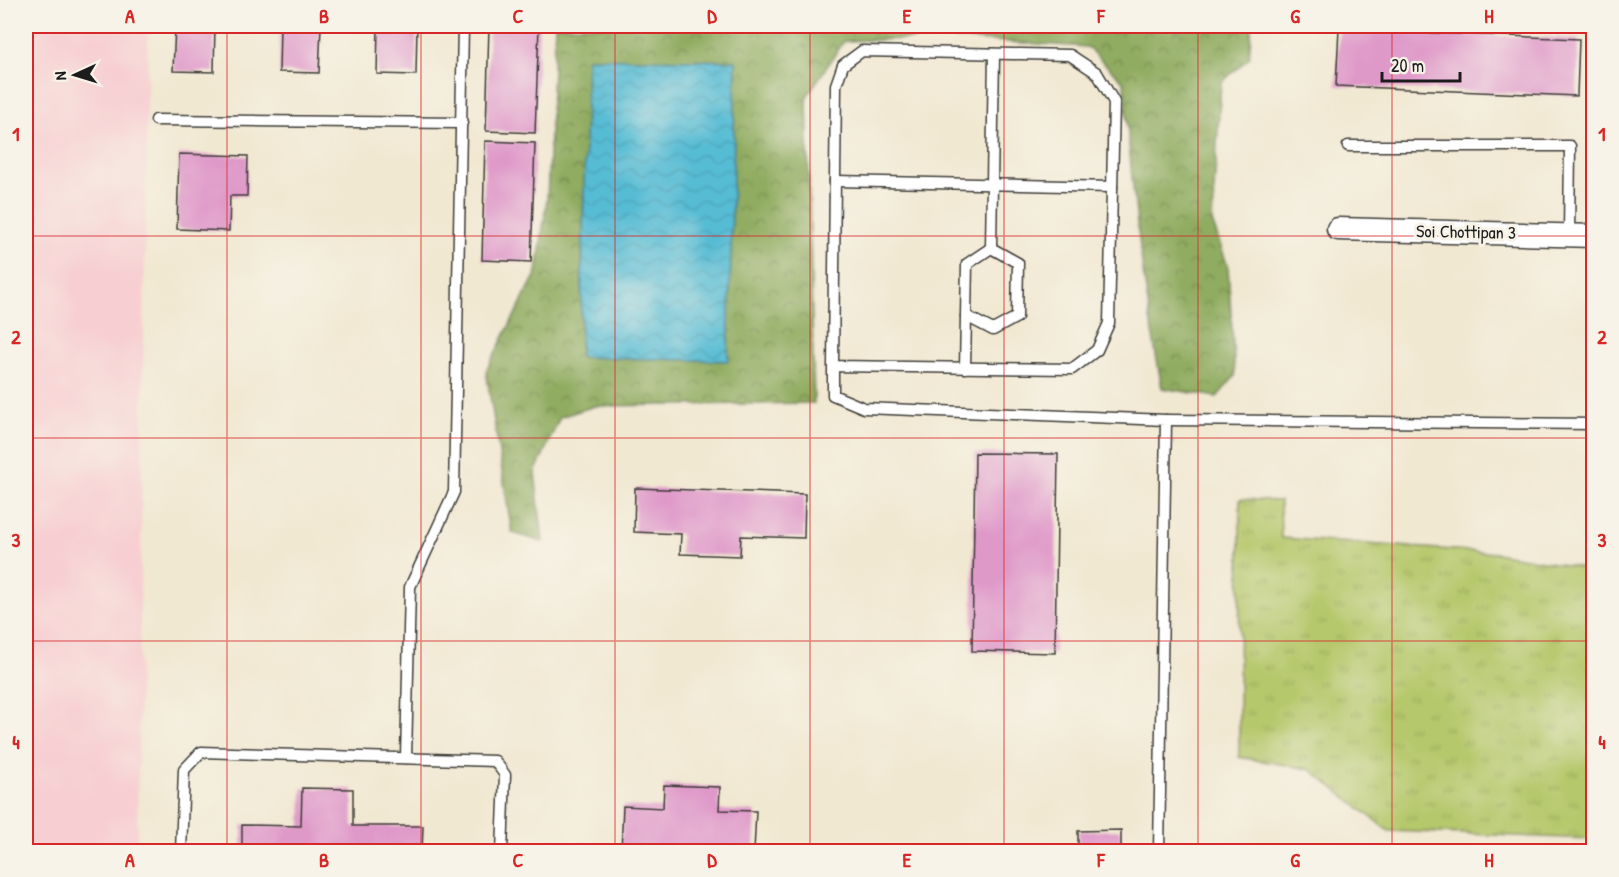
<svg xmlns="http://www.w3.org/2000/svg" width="1619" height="877" font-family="'Patrick Hand',sans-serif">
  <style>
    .built { fill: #f7cfd2 }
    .grass { fill: url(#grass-tufts); stroke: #697244; stroke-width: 1.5 }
    .forest { fill: url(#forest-crowns); stroke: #56643e; stroke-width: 1.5 }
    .water { fill: url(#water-waves); stroke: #396c78; stroke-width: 1.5 }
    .building { fill: #df99c9 }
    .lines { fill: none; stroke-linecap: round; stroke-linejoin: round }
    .service-casing { stroke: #3c3b37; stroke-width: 13 }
    .minor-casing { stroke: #3c3b37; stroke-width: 25 }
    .service { stroke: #fff; stroke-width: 10 }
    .minor { stroke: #fff; stroke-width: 22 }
    .grid { fill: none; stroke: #d62828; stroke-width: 1.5; stroke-opacity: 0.55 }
    .labels { text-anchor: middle; stroke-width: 6; stroke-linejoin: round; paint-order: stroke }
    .street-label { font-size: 18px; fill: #1c1c1c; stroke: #f7f3e8 }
    .neatline { fill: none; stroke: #d62828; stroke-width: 2 }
    .grid-label { font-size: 20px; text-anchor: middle; font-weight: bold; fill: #d62828 }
  </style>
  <defs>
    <pattern id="grass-tufts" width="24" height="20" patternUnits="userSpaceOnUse" patternTransform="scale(1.5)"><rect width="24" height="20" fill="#b6c86c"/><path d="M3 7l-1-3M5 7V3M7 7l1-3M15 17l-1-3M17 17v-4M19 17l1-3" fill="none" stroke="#9cab5d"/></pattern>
    <pattern id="forest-crowns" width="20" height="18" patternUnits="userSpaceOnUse" patternTransform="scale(1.5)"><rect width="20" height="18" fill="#90ac60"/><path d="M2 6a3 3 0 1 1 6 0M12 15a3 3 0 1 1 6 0" fill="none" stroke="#758b4e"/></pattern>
    <pattern id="water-waves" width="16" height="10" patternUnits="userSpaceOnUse" patternTransform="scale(1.5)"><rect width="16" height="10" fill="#56bcd4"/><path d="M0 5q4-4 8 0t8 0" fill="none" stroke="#4aa1b5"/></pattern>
  </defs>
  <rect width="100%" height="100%" fill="#f7f3e8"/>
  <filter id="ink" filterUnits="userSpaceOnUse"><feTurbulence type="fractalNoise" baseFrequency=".0167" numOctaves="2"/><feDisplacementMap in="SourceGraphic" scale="12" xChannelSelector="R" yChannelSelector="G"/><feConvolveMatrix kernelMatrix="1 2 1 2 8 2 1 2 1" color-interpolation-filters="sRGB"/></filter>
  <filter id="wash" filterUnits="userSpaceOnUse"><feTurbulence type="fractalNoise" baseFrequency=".008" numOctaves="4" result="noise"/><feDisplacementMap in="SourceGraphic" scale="24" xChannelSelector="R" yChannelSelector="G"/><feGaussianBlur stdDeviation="1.35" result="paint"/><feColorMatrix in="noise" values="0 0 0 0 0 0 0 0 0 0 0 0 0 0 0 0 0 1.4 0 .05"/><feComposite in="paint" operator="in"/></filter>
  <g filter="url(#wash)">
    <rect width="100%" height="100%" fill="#f1e8d1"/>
    <!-- built -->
    <path class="built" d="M26,26H148L137,851H26Z"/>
    <!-- grass -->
    <path class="grass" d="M1240,499L1280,501L1281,538L1497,553L1593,570V839L1389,831L1309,769L1239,757Z"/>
    <!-- forest -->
    <path class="forest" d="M555,26H1252L1249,58L1221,83L1212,221L1228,267L1235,376L1217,397L1162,388C1143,287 1131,186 1124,82L1087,47L945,38L844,41L807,96L814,403L595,406L560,417L535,473L543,542L512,533L486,371L537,272L547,198Z"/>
    <!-- water -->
    <path class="water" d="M587,58L736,61L728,361L580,357Z"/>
    <g id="blocks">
      <!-- building -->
      <g class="building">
        <path d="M175,26H215L214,72L173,71Z"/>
        <path d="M280,26H321L319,73L279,72Z"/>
        <path d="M378,26H417L416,75L377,74Z"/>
        <path d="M489,26H539L535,133L486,131Z"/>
        <path d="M1339,29L1579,39L1577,96L1336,86Z"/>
        <path d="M485,141L535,143L531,262L482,260Z"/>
        <path d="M179,154L248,156L247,196H230L229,231L177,229Z"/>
        <path d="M975,453L1058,454L1055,653L972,651Z"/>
        <path d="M635,488L805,494L804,538L741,536L740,556L680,554L681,534L634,532Z"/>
        <path d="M664,785L720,787L719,810L756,811L754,852H621L623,806L663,808Z"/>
        <path d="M302,788L353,789V826H423L422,852H242V825L301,826Z"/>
        <path d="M1121,830V852H1078V831Z"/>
      </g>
    </g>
  </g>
  <g filter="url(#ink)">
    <use href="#blocks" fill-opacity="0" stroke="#3c3b37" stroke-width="1.5"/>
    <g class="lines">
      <!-- service casing -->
      <g class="service-casing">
        <g id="service">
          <path d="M156,120L462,123"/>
          <path d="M1348,146H1570L1569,235"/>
          <path d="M835,181L1112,187"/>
          <path d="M991,248L1018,263L1017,317L993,330L966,316L967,264Z"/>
          <path d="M991,248L994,54"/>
          <path d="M833,366L1072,369L1097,350L1109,323L1114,102L1097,73L1070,55L862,51L843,65L836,85L833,366V395L864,408L1166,420L1159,852"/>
          <path d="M965,368L966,316"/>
          <path d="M1166,420L1594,424"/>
          <path d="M406,758L410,587L454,492L463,26"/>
          <path d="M181,852L184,770L201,752L495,761L505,775L502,852"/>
        </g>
      </g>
      <!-- minor casing -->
      <g class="minor-casing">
        <path id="minor" d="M1338,229L1594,236"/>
      </g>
      <!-- service -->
      <use href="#service" class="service"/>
      <!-- minor -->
      <use href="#minor" class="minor"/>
    </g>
  </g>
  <!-- grid -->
  <path class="grid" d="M227,26V852M421,26V852M615,26V852M810,26V852M1004,26V852M1198,26V852M1392,26V852M26,236H1594M26,438H1594M26,641H1594"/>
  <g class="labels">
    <!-- street labels -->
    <g class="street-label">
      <text transform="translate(1466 232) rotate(1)" y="6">Soi Chottipan 3</text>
    </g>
  </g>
  <!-- margin -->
  <rect width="1619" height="877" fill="none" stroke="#f7f3e8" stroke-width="66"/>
  <!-- north arrow -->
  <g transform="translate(75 75) rotate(266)" stroke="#f7f3e8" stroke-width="4.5" paint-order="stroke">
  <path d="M0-4.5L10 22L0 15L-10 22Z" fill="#1c1c1c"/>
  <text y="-9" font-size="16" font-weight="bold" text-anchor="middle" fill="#1c1c1c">N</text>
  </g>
  <!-- scale -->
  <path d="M1382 72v9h78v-9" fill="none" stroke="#1c1c1c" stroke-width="3"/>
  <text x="1391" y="72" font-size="18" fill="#1c1c1c" stroke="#f7f3e8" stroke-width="4.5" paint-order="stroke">20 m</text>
  <rect x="33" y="33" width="1553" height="811" class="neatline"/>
  <g class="grid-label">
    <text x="130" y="23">A</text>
    <text x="324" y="23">B</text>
    <text x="518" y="23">C</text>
    <text x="712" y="23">D</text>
    <text x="907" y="23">E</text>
    <text x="1101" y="23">F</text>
    <text x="1295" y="23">G</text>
    <text x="1489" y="23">H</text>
    <text x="16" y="141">1</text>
    <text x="1602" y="141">1</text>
    <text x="16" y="344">2</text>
    <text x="1602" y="344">2</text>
    <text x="16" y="547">3</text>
    <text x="1602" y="547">3</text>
    <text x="16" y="749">4</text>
    <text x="1602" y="749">4</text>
    <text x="130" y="867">A</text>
    <text x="324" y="867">B</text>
    <text x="518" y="867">C</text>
    <text x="712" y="867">D</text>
    <text x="907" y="867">E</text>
    <text x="1101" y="867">F</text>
    <text x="1295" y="867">G</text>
    <text x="1489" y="867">H</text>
  </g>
</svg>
